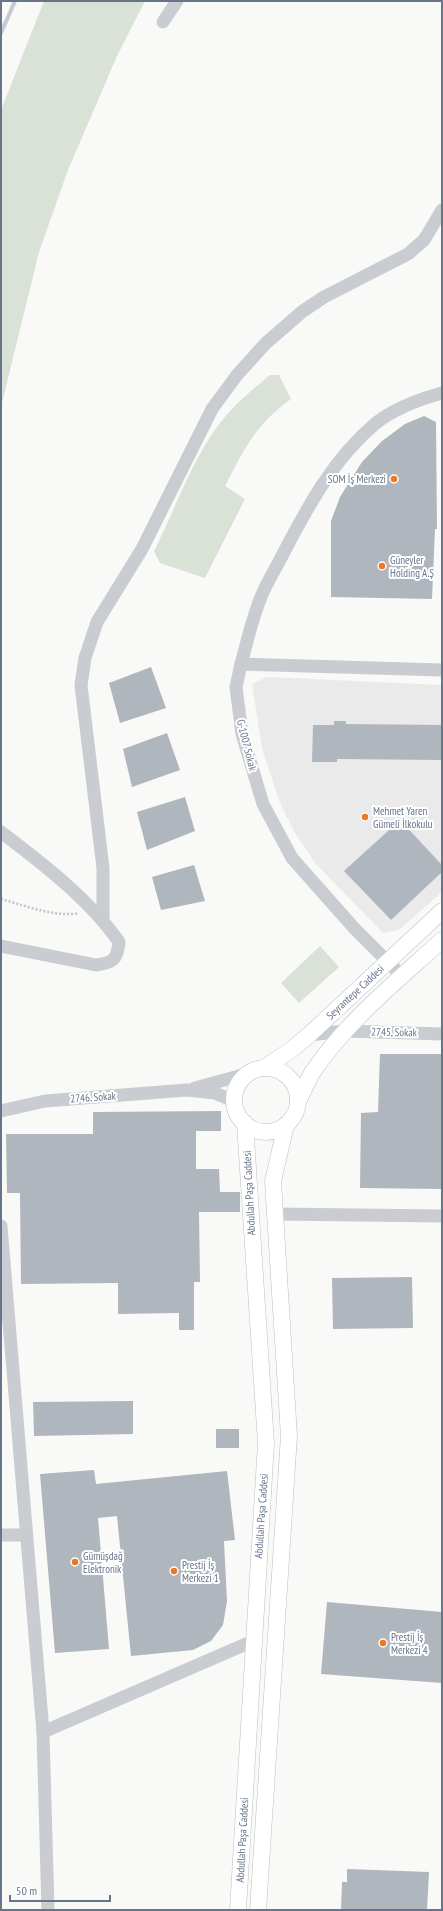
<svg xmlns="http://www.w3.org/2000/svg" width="443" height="1911" font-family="'PT Sans Narrow',sans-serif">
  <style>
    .built { fill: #eaeaea }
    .green { fill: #dae2d8 }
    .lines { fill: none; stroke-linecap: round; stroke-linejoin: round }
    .stream { stroke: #c4cbd2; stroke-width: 4 }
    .building { fill: #b0b6be }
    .major-casing { stroke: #bcbfc4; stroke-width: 17 }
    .path { stroke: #c3c4c7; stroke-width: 2.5; stroke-dasharray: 2 2; stroke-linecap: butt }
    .minor { stroke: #c9ccd0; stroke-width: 13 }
    .major { stroke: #fff; stroke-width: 16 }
    .poi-dot { fill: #ec7824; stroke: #fff; stroke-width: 1.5 }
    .labels { text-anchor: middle; stroke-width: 4; stroke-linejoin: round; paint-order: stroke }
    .poi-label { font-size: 11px; fill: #67748a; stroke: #fff; text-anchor: start }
    .street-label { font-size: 11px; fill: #67748a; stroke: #fff }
  </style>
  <rect width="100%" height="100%" fill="#f9f9f7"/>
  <!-- built -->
  <path class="built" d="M267,677L442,685V892L399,930L383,933L315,863L294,831L280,803L262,748L252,684Z"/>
  <!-- green -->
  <g class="green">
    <path d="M44,1H145L117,56L68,170L39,252L1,407V110Z"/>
    <path d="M270,375H279L291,399C255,425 245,448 225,486L245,499L205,578L160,563L154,551C178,504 195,449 231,410C243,397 257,386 270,375Z"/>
    <path d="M320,946L339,967L299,1003L281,983Z"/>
  </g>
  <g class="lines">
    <!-- stream -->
    <path class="stream" d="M1,33L15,1"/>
  </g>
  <!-- building -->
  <g class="building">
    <path d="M424,416L436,422L437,529H435L432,599L331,597V521L340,497L362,462L382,441L405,424Z"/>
    <path d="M151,667L166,708L120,723L109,683Z"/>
    <path d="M334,721H346V724L442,725V760L337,759V762H312L313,725H334Z"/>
    <path d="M167,733L180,770L132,787L123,749Z"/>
    <path d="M185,797L195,831L147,850L137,812Z"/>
    <path d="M400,820L442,865V872L391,920L344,871Z"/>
    <path d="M194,865L205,901L161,910L152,877Z"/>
    <path d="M380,1054H442V1189L360,1188L361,1113L378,1112Z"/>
    <path d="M221,1111V1131H196V1169H219L220,1192H240V1212H199L200,1282H194V1330H179V1313L118,1314V1283L21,1284L20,1193H7L6,1134H93V1112Z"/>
    <path d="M412,1277L413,1328L333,1329L332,1278Z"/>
    <path d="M133,1401V1434L34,1436L33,1402Z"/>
    <rect x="216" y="1429" width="23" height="19"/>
    <path d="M94,1470L96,1484L227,1471L235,1540L224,1541L227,1601L223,1625L211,1641L193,1650L131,1656L117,1516L98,1518L109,1649L55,1653L40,1474Z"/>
    <path d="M327,1602L442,1612V1683L321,1674Z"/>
    <path d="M347,1869L429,1872L427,1910H341L342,1882H347Z"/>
  </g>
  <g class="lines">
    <!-- major casing -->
    <g class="major-casing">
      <g id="major">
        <path d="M264,1068L291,1050L309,1035L442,911"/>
        <circle cx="266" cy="1100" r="32"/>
        <path d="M298,1101C303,1092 307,1082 312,1073C346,1022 397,981 442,940"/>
        <path d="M238,1910L266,1443L245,1123"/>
        <path d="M258,1910L289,1436L273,1181L286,1125"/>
      </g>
    </g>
    <!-- path -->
    <path class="path" d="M1,899C23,905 56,918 79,913"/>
    <!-- minor -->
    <g class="minor">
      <path d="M163,22L177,1"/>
      <path d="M241,664C247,642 252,619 261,597C267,582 276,568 283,554C308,506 334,458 376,423C394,409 420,399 442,393"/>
      <path d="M1,832C42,863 90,900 119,942C117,961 113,962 96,965L1,946"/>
      <path d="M103,920V868L81,685L85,658L97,622L142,549L212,409L237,375L266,343L303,311L324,297L408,254L424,240L442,210"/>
      <path d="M402,976L354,928L292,858L263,804L242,734L236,687L241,664L442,670"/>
      <path d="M309,1035L345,1031L442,1034"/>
      <path d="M195,1088L250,1073"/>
      <path d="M1,1111L45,1101L187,1090L215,1093L229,1099L235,1106"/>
      <path d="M274,1214L442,1216"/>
      <path d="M1,1226L43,1732L48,1910"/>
      <path d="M1,1535H26"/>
      <path d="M43,1732L253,1641"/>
    </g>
    <!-- major -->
    <use href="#major" class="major"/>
  </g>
  <!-- markers -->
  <g class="poi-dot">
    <circle cx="394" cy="479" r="4"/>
    <circle cx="382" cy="566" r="4"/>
    <circle cx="365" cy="817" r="4"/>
    <circle cx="75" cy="1562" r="4"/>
    <circle cx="174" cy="1571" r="4"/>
    <circle cx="383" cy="1643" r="4"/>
  </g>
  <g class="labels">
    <!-- poi labels -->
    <g class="poi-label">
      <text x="386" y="483" text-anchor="end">SOM İş Merkezi</text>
      <text x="390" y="564">Güneyler<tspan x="390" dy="13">Holding A.Ş</tspan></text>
      <text x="373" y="815">Mehmet Yaren<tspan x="373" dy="13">Gümeli İlkokulu</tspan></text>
      <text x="83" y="1560">Gümüşdağ<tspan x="83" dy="13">Elektronik</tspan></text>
      <text x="182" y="1569">Prestij İş<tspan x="182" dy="13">Merkezi 1</tspan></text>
      <text x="391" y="1641">Prestij İş<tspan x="391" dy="13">Merkezi 4</tspan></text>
    </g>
    <!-- street labels -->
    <g class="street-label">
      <text transform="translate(247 745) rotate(76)" y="4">G-1007 Sokak</text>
      <text transform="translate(355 992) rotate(-43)" y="4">Seyrantepe Caddesi</text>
      <text transform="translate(394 1032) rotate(1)" y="4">2745. Sokak</text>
      <text transform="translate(93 1097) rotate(-4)" y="4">2746. Sokak</text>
      <text transform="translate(249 1193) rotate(-93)" y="4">Abdullah Paşa Caddesi</text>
      <text transform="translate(261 1516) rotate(-86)" y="4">Abdullah Paşa Caddesi</text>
      <text transform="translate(242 1840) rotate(-87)" y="4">Abdullah Paşa Caddesi</text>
    </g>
  </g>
  <!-- border -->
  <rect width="443" height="1911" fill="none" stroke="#67748a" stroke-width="4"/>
  <!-- scale -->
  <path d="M10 1895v6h100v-6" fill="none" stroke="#67748a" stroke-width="2"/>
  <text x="16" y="1895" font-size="12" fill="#67748a" stroke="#ffffff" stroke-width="3" paint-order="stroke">50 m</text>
</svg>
